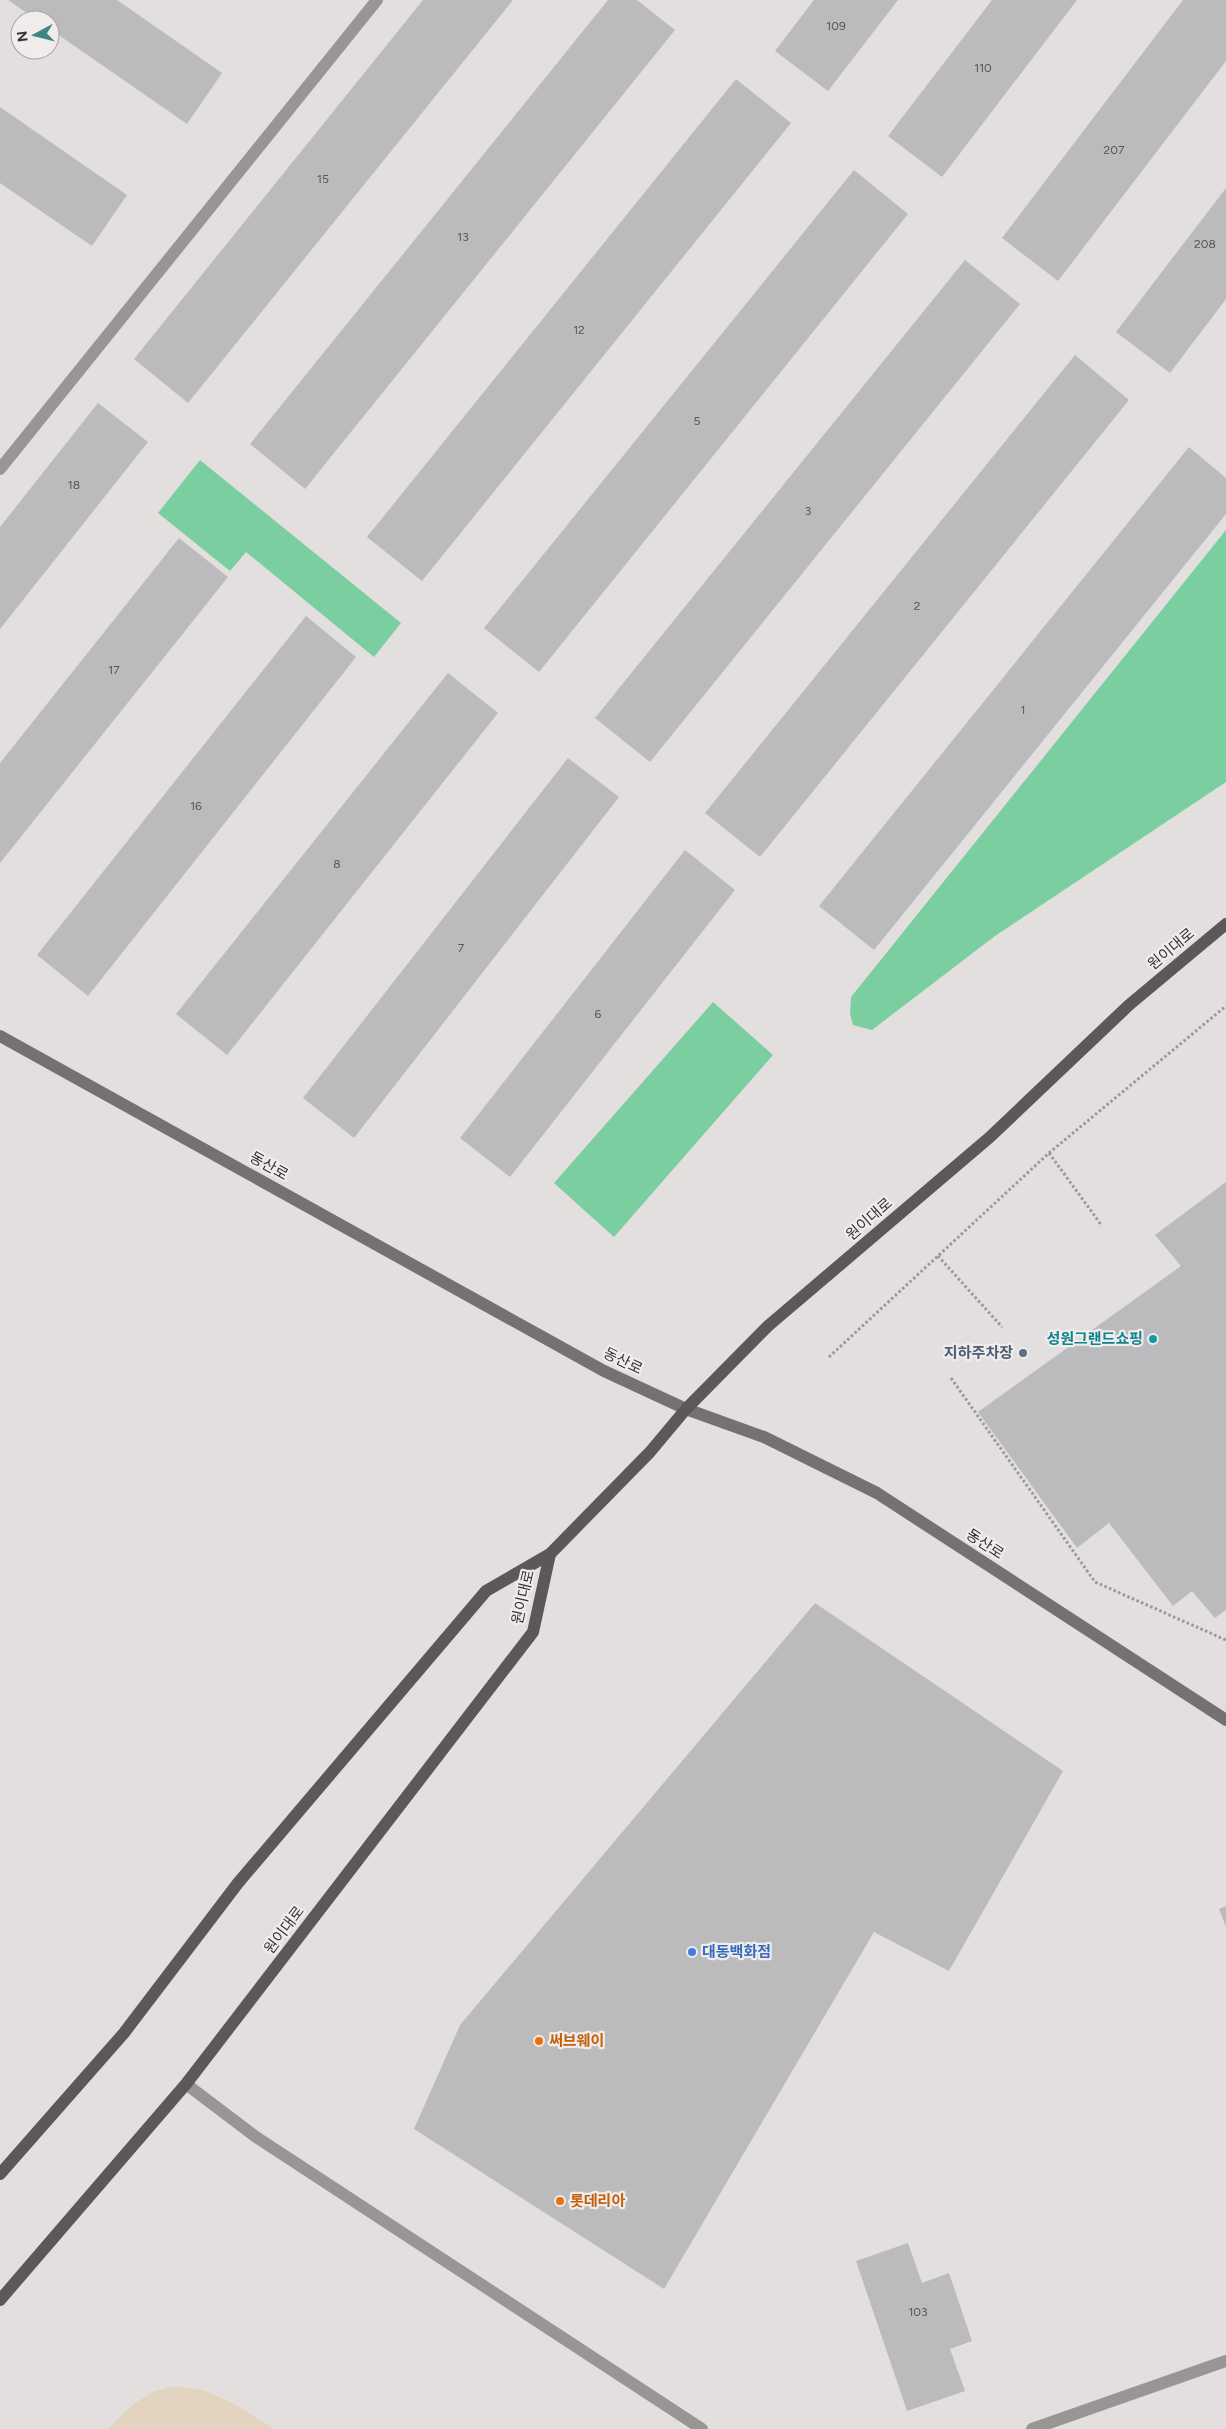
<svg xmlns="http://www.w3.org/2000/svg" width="1226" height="2429" font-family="Figtree,'Noto Sans KR',sans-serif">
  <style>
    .education { fill: #e3d4c1 }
    .green { fill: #7bcea0 }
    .building { fill: #bbbabd }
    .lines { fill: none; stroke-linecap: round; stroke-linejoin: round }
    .path { stroke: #9b9897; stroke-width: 3; stroke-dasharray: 2.5 2.5; stroke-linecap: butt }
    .lane { stroke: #979695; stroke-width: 12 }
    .street { stroke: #979695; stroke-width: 12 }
    .secondary { stroke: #747271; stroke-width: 12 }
    .primary { stroke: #5b5958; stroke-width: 12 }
    .culture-dot { fill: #0f9aa8; stroke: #f0eceb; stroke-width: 2 }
    .service-dot { fill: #5c6f8a; stroke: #f0eceb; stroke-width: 2 }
    .shop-dot { fill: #3f7fe0; stroke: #f0eceb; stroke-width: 2 }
    .food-dot { fill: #e8710a; stroke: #f0eceb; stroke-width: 2 }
    .labels { text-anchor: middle; stroke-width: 4.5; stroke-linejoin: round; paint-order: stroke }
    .number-label { font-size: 12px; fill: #575656 }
    .street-label { font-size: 15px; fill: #363534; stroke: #f0eceb }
    .culture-label { font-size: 15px; font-weight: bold; fill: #0d838f; stroke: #f0eceb; text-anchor: end }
    .service-label { font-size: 15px; font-weight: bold; fill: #4e5e75; stroke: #f0eceb; text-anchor: end }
    .shop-label { font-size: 15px; font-weight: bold; fill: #366cbe; stroke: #f0eceb; text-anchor: start }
    .food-label { font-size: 15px; font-weight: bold; fill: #c56008; stroke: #f0eceb; text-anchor: start }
  </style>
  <rect width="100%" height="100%" fill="#e3dfde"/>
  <!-- education -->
  <path class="education" d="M174,2386L202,2390L229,2401L274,2429H108L131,2406L152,2392Z"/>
  <!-- green -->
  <g class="green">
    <path d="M200,460L401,623L374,657L246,552L230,571L158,513Z"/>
    <path d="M1226,530V782L995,936L872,1030L853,1025L850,1014L851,997Z"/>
    <path d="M713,1002L773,1055L614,1237L554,1183Z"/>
  </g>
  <!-- building -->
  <g class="building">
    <path d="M8,0H117L222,73L187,124L50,29V20H37Z"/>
    <path d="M423,0H513L188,403L134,359Z"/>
    <path d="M608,0H637L675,30L305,489L250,444Z"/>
    <path d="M814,0H898L828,91L775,51Z"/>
    <path d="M992,0H1077L942,177L888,136Z"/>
    <path d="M1183,0H1226V61L1058,281L1002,238Z"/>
    <path d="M736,79L791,123L422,581L367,537Z"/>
    <path d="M0,107L127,195L92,246L0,183Z"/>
    <path d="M854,170L908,214L539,672L484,628Z"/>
    <path d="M1226,188V299L1170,373L1116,332Z"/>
    <path d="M965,260L1020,304L650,762L595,718Z"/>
    <path d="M1075,355L1129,400L760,857L705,813Z"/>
    <path d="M98,403L148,442L0,629V527Z"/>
    <path d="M1189,447L1226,478V514L874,950L819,906Z"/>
    <path d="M179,538L228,577L0,863V763Z"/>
    <path d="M306,616L356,657L88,996L37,955Z"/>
    <path d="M448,673L498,713L227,1055L176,1014Z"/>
    <path d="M568,758L619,797L354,1138L303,1098Z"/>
    <path d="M685,850L735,890L510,1177L460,1138Z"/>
    <path d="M1226,1182V1610L1215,1618L1192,1591L1173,1606L1109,1523L1077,1548L978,1412L1181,1266L1155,1235Z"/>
    <path d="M815,1603L1063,1771L949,1971L874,1932L664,2289L414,2129L460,2025Z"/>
    <path d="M1226,1906V1927L1219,1909Z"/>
    <path d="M908,2243L922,2283L949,2273L972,2341L950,2349L965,2391L907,2411L856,2261Z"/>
  </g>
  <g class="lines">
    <!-- path -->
    <g class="path">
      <path d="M1049,1153L1102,1226"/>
      <path d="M938,1256L1002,1327"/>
      <path d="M829,1357L1049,1153L1226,1006"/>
      <path d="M951,1378L1095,1582L1226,1640"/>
    </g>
    <!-- lane -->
    <g class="lane">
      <path d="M186,2084L256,2137L702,2429"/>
      <path d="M1032,2429L1226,2361"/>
    </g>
    <!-- street -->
    <path class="street" d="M0,469L377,0"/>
    <!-- secondary -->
    <path class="secondary" d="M0,1036L604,1371L686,1409L764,1437L877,1493L1226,1720"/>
    <!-- primary -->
    <g class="primary">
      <path d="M0,2174L124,2033L238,1883L486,1591L550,1554L650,1452L686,1409L768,1326L990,1137L1129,1005L1226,924"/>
      <path d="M0,2300L186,2084L533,1632L550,1554"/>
    </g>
  </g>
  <!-- markers -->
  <circle class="culture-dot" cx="1153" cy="1339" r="5"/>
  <circle class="service-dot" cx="1023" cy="1353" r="5"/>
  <circle class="shop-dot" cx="692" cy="1952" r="5"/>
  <g class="food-dot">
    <circle cx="539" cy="2041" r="5"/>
    <circle cx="560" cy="2201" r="5"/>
  </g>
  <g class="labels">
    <!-- number labels -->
    <g class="number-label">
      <text x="836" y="30">109</text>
      <text x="983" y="72">110</text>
      <text x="1114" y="154">207</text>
      <text x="323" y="183">15</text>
      <text x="463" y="241">13</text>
      <text x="1205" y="248">208</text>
      <text x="579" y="334">12</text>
      <text x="697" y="425">5</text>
      <text x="74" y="489">18</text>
      <text x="808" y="515">3</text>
      <text x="917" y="610">2</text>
      <text x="114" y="674">17</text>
      <text x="1023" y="714">1</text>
      <text x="196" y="810">16</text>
      <text x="337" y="868">8</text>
      <text x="461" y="952">7</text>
      <text x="598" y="1018">6</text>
      <text x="918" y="2316">103</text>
    </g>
    <!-- street labels -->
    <g class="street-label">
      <text transform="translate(1171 949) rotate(-40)" y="5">원이대로</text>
      <text transform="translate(269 1166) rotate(29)" y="5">동산로</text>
      <text transform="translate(869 1219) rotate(-41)" y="5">원이대로</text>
      <text transform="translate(623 1361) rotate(26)" y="5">동산로</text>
      <text transform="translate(985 1544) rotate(33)" y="5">동산로</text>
      <text transform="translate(523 1597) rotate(-77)" y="5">원이대로</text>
      <text transform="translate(284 1930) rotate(-53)" y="5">원이대로</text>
    </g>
    <!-- culture labels -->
    <g class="culture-label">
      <text x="1143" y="1344">성원그랜드쇼핑</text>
    </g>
    <!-- service labels -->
    <g class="service-label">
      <text x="1013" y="1358">지하주차장</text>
    </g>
    <!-- shop labels -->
    <g class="shop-label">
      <text x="702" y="1957">대동백화점</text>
    </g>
    <!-- food labels -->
    <g class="food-label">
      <text x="549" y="2046">써브웨이</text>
      <text x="570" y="2206">롯데리아</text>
    </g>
  </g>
  <!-- north arrow -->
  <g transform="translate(35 35) rotate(263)"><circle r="24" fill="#f0eceb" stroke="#a6a3a2"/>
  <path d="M0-4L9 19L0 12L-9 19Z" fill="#3e8686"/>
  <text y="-8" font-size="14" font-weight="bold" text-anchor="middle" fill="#363534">N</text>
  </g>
</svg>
